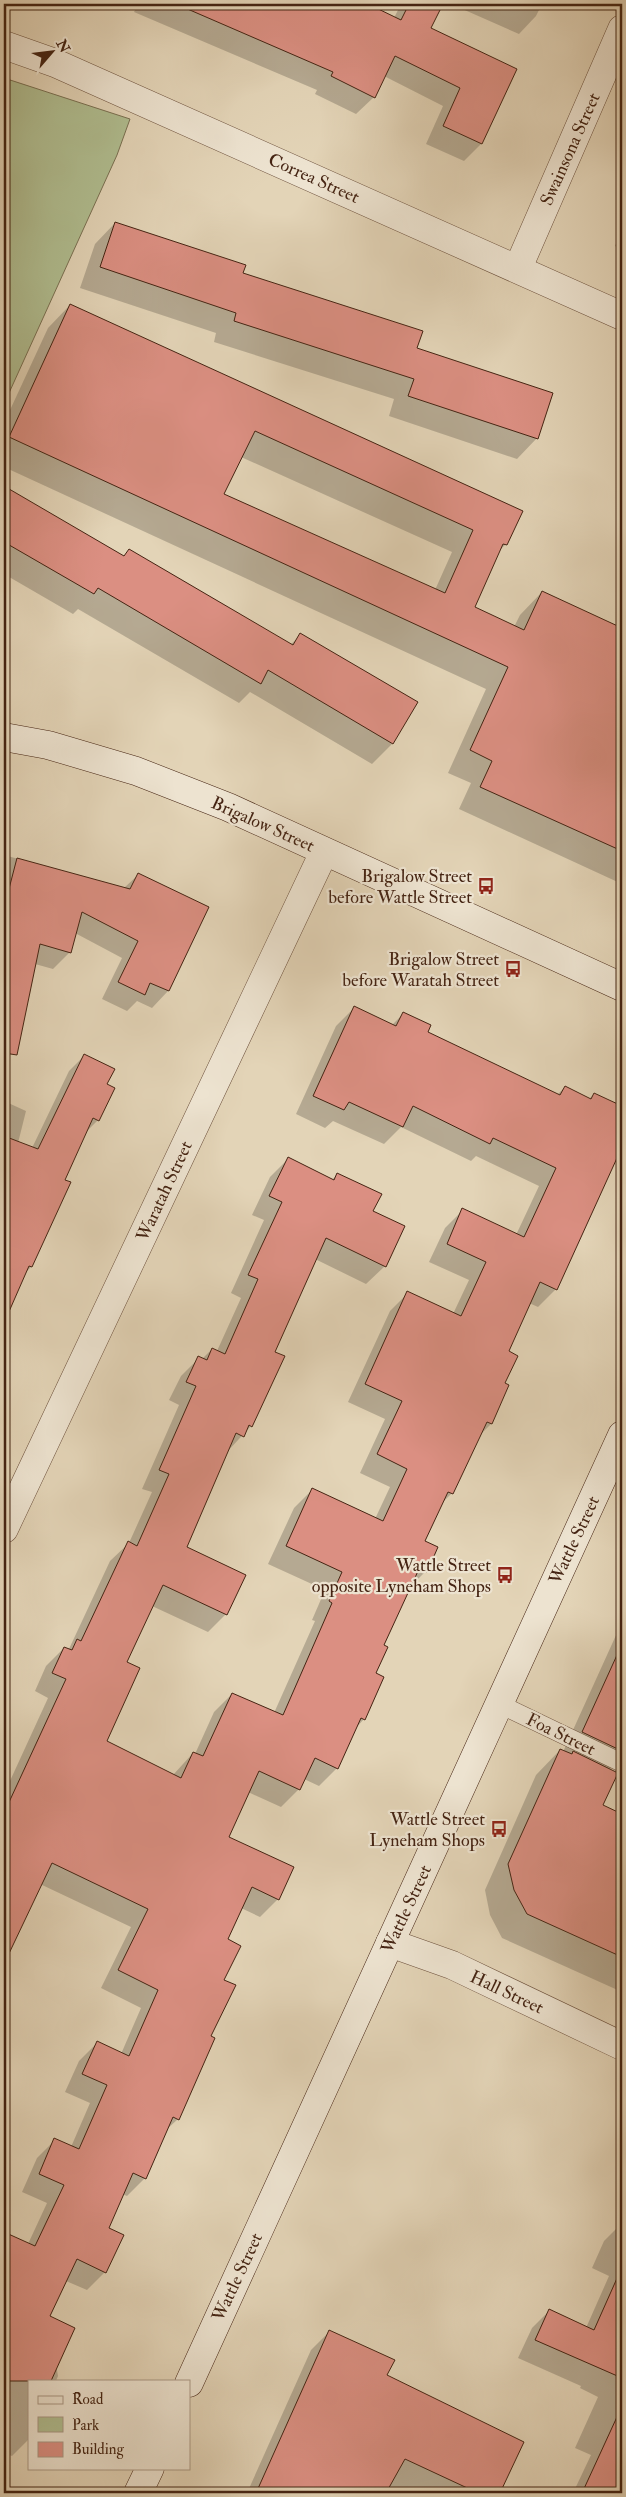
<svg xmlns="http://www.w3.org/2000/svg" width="626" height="2497" font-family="'IM FELL Double Pica',serif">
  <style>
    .green { fill: #b0bd90; stroke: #7a7052 }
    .shadow { fill: #0003; fill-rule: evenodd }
    .building { fill: #db8f82; stroke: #452413; fill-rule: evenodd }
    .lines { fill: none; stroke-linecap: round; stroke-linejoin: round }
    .lane-casing { stroke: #6c503c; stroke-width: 19 }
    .street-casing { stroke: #6c503c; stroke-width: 29 }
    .secondary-casing { stroke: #452413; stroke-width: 29 }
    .lane { stroke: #ede3d0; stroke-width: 18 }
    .street { stroke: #ede3d0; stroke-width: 28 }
    .secondary { stroke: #ede3d0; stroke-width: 28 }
    .labels { text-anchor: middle; stroke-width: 4.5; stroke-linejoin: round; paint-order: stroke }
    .street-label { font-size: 18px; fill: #452413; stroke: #ede3d0 }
    .poi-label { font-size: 18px; fill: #452413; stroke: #ede3d0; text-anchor: end }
  </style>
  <rect width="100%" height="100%" fill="#e3d4b7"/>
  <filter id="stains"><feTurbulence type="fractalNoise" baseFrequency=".004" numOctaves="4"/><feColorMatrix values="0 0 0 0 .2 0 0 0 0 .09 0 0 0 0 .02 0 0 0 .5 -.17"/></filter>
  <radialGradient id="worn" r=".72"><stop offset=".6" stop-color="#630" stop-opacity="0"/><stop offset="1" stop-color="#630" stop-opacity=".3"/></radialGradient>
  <!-- green -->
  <path class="green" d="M4,78L130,119L117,155L4,404Z"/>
  <!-- shadow -->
  <g class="shadow">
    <path d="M138,4H325L349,14L359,4H365L394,18L401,4H441L429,29L515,70L481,144L464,161L426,144L443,106L384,76L374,97L356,114L315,94L317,90L134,12Z"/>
    <path d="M451,4H542L536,16L519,34Z"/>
    <path d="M115,223L242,274L415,349L537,438L517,459L389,416L394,399L214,342L216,333L80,288L95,244Z"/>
    <path d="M622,229V250L615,246Z"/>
    <path d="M70,305L506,544L497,553L473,608L514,627L520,615L542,592L622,629V884L459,809L471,783L448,773L486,689L4,467V423L48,328ZM241,457L452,552L435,590L223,495Z"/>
    <path d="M4,488L123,557L129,550L290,645L301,635L392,744L372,764L250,692L239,703L78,609L73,614L4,574Z"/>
    <path d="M4,855L124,888L138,875L207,907L168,991L152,1008L137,1001L127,1011L102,999L122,958L75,933L70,952L53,969L35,964L7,1032L4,1031Z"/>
    <path d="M354,1008L392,1025L403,1014L426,1032L557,1095L565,1087L589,1099L594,1094L622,1108V1144L556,1289L538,1307L529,1303L507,1352L504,1384L507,1386L491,1424L480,1435L452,1493L441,1504L424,1542L426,1571L409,1588L383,1646L364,1719L355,1729L337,1768L319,1786L304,1779L299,1789L281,1807L248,1792L228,1837L278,1899L260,1917L241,1908L226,1940L223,1980L210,2037L178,2119L165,2131L145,2178L127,2196L122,2194L108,2228L122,2235L105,2272L87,2290L66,2281L48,2317L58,2376L56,2381H29V2439L12,2456L9,2455L6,2458L4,2457V2233L28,2244L47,2203L22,2192L37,2158L55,2140L71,2147L90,2103L65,2092L79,2061L97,2043L121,2054L141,2008L101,1988L131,1927L40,1884L4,1962V1794L48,1698L35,1691L46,1666L64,1648L69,1649L110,1561L129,1543L152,1492L142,1489L179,1405L169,1400L181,1376L199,1358L202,1359L212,1349L217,1351L241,1298L231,1293L264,1220L252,1215L270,1177L288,1159L332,1180L337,1174L372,1211L385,1266L366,1284L315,1259L274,1353L251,1426L226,1453L185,1547L226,1614L208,1632L152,1606L125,1662L105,1742L173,1775L193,1753L195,1754L214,1712L232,1694L274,1713L315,1621L312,1620L325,1590L268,1564L294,1508L312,1490L375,1519L390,1487L360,1473L385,1419L348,1402L390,1311L408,1293L453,1314L469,1280L429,1262L445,1228L463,1210L516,1235L539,1186L476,1156L471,1161L401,1127L384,1144L333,1121L325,1128L296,1114L336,1026Z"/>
    <path d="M84,1056L106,1085L98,1120L84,1134L63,1180L31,1267L23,1275L4,1319V1101L26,1111L18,1143L32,1148L69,1071Z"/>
    <path d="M622,1622V1758L609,1770L602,1806L613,1834L622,1838V1992L502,1938L490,1915L485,1890L536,1775L560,1750L563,1752Z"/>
    <path d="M622,2223V2493H573L591,2455L575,2448L598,2397L580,2388L581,2386L518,2358L532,2328L550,2310L586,2328L609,2276L592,2268L604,2241Z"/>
    <path d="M329,2332L386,2376L523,2442L499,2493H247L311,2350Z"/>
  </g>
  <!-- building -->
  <g class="building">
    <path d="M176,4H368L401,20L409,4H443L431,28L517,69L482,144L443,126L460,88L395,56L375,98L331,76L333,72Z"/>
    <path d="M115,222L246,265L243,273L423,331L417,348L553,393L538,439L408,396L414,379L234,321L236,313L100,267Z"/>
    <path d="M70,304L523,511L507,545L503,544L475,607L524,630L542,591L622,628V851L480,787L492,761L470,750L508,667L9,437ZM255,431L473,530L445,593L224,494Z"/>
    <path d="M4,486L124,556L129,549L293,645L300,633L418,702L393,744L268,670L261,684L98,588L94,594L4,542Z"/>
    <path d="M17,858L130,889L138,873L209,907L169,991L150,983L145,995L118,982L138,941L82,912L71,953L40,944L17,1055L4,1053V908Z"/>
    <path d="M354,1006L396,1026L403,1012L431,1025L428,1032L560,1095L565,1086L591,1099L594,1093L622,1106V1147L557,1290L540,1282L509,1351L518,1356L505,1383L509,1385L492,1424L487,1422L453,1494L448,1492L425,1541L438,1547L427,1572L419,1569L384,1645L388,1647L376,1673L384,1677L365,1720L361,1718L338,1769L315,1758L300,1790L259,1771L229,1837L294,1867L279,1900L252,1887L228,1939L241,1946L224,1980L236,1985L211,2036L215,2038L179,2120L173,2117L146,2179L133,2173L109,2228L124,2235L106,2273L77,2259L50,2316L75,2328L51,2381H4V2232L35,2246L64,2185L39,2174L54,2138L79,2149L107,2085L82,2074L97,2041L129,2056L158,1990L118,1970L148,1909L52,1863L4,1964V1813L66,1679L52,1673L64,1647L72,1650L77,1639L81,1641L128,1541L137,1546L169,1474L159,1470L196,1386L186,1382L198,1356L207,1360L212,1348L225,1354L258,1279L248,1275L282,1202L269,1196L288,1157L334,1180L337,1173L382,1194L373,1211L405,1226L386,1267L326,1238L275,1352L285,1356L252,1427L249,1425L244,1437L236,1433L187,1547L246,1575L227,1615L163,1585L127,1662L140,1668L107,1741L181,1778L193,1752L203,1756L232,1693L283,1715L332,1603L329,1601L342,1572L286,1546L312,1488L383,1521L407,1469L377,1454L402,1401L365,1384L407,1291L461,1316L486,1262L447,1244L462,1208L524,1237L556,1168L493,1138L490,1144L413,1106L403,1127L349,1102L344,1110L313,1096Z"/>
    <path d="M84,1054L115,1069L107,1084L115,1088L99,1121L93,1118L65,1180L71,1182L32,1267L29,1266L4,1323V1136L38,1149Z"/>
    <path d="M622,1644V1751L582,1732Z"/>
    <path d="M560,1749L572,1754L573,1751L618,1773L603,1805L622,1814V1957L527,1914L514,1890L508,1864Z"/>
    <path d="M622,2267V2378L535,2340L549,2309L594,2330Z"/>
    <path d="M329,2330L395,2360L387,2375L524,2442L500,2493H478L405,2459L386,2493H256Z"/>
    <path d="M622,2406V2493H582Z"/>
  </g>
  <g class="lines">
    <!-- lane casing -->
    <g class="lane-casing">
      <path id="lane" d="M499,1704L622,1763"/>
    </g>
    <!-- street casing -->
    <g class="street-casing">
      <g id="street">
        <path d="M4,45L55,63L622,316"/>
        <path d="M518,268L622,29"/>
        <path d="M4,1529L324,852"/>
        <path d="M390,1943L452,1965L622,2046"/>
      </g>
    </g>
    <!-- secondary casing -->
    <g class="secondary-casing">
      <g id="secondary">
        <path d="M4,737L48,745L136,771L228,807L622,987"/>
        <path d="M189,2383L622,1435"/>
        <path d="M138,2493L150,2468"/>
      </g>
    </g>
    <!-- lane -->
    <use href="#lane" class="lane"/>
    <!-- street -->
    <use href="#street" class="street"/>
    <!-- secondary -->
    <use href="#secondary" class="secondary"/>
  </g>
  <!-- icons -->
  <defs>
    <g id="bus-bare" transform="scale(1.35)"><path d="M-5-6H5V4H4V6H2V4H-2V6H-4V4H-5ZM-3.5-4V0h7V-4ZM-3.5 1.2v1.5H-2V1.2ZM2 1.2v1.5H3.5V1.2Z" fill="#8f2418" stroke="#ede3d0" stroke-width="2.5" paint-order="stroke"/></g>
  </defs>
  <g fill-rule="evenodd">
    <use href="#bus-bare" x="486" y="886"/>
    <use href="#bus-bare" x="513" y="969"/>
    <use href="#bus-bare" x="505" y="1575"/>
    <use href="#bus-bare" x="499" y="1829"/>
  </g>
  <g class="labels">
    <!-- street labels -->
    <g class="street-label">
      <text transform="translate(570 149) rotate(-66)" y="6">Swainsona Street</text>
      <text transform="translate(314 178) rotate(24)" y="6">Correa Street</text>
      <text transform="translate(263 824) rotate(24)" y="6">Brigalow Street</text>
      <text transform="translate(164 1191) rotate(-65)" y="6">Waratah Street</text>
      <text transform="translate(574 1540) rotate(-65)" y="6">Wattle Street</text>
      <text transform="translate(561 1734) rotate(26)" y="6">Foa Street</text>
      <text transform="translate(406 1909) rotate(-65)" y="6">Wattle Street</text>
      <text transform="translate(507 1992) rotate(25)" y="6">Hall Street</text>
      <text transform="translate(237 2277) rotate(-65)" y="6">Wattle Street</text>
    </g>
    <!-- poi labels -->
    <g class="poi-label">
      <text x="472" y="882">Brigalow Street<tspan x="472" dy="21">before Wattle Street</tspan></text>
      <text x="499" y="965">Brigalow Street<tspan x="499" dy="21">before Waratah Street</tspan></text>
      <text x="491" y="1571">Wattle Street<tspan x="491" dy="21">opposite Lyneham Shops</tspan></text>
      <text x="485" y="1825">Wattle Street<tspan x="485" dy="21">Lyneham Shops</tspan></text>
    </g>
  </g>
  <!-- margin -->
  <rect width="626" height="2497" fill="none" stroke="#e3d4b7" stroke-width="20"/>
  <rect x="5" y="5" width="616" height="2487" fill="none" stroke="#452413" stroke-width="2.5"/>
  <rect x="10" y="10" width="606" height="2477" fill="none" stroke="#452413"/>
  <!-- legend -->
  <rect x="28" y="2380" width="162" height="90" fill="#ede3d0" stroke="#aa9784"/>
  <rect x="38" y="2396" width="25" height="8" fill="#ede3d0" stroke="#aa9784"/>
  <text x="72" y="2404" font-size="15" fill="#452413">Road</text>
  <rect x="38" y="2417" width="25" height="15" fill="#b0bd90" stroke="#aa9784"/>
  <text x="72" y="2430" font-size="15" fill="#452413">Park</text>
  <rect x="38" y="2442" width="25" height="15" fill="#db8f82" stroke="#aa9784"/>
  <text x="72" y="2454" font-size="15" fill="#452413">Building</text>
  <!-- north arrow -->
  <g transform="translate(52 52) rotate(62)" stroke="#ede3d0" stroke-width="4" paint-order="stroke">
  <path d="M0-4L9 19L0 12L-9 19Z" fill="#452413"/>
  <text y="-8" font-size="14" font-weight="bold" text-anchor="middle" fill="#452413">N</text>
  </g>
  <rect width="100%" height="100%" filter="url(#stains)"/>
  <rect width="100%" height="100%" fill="url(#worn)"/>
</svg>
